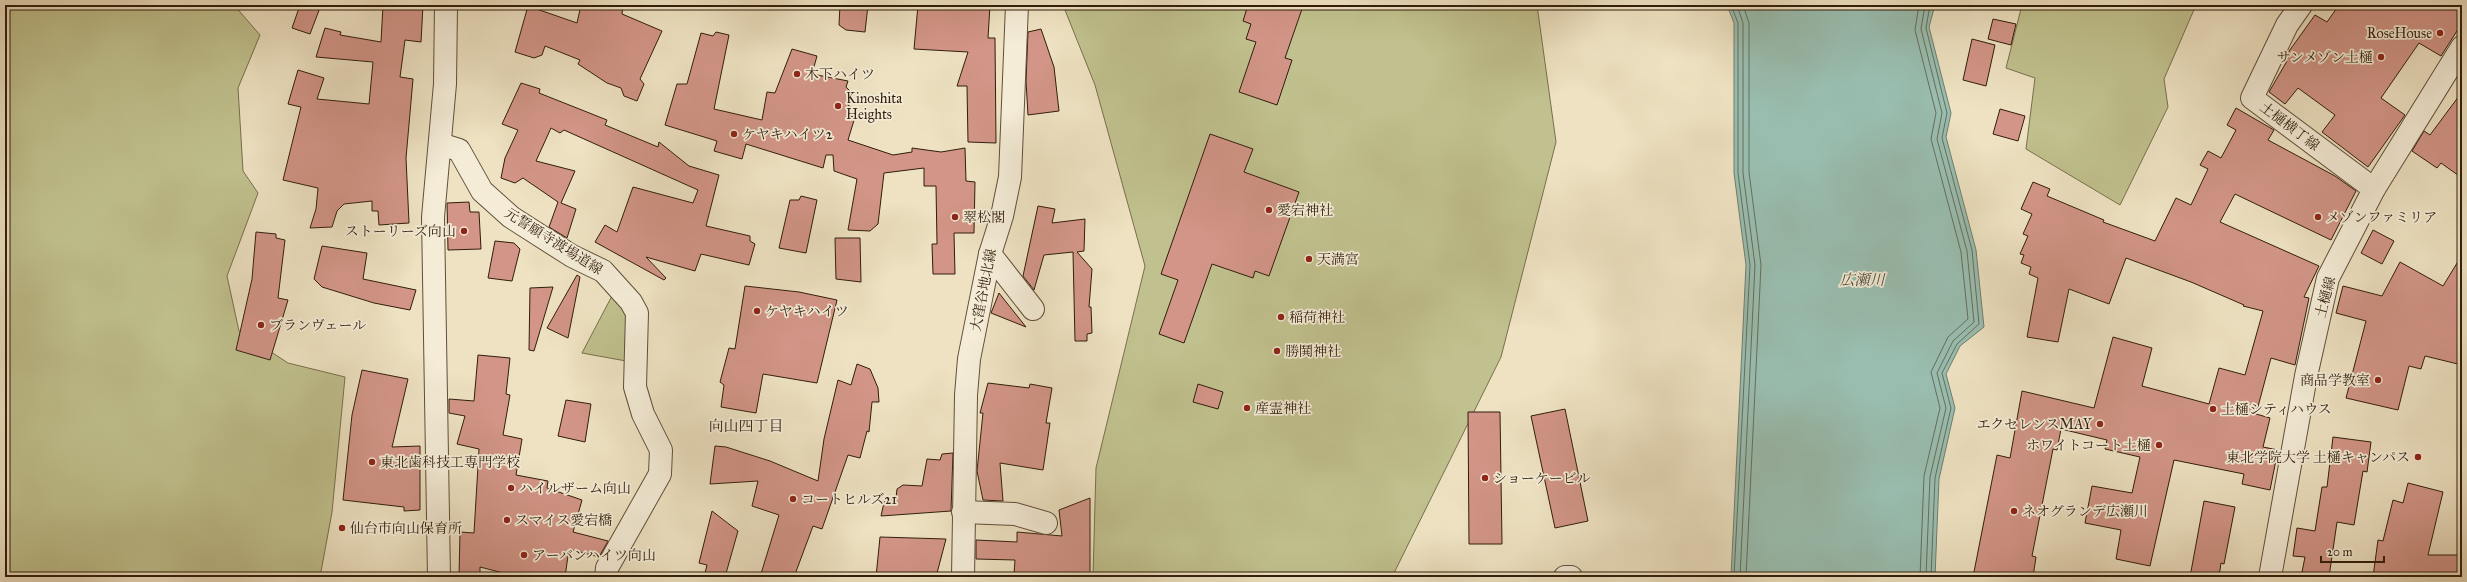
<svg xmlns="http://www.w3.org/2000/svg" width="2467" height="582" font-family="'IM FELL Great Primer','Noto Serif JP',serif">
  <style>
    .green { fill: #c0c18e; stroke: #786f4d }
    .water { fill: #99beb0; stroke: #6f7e6e }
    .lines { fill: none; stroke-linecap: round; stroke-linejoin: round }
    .shore { stroke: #656e5e; stroke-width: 1 }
    .building { fill: #d29587; stroke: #311d0c }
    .minor-casing { stroke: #604e3a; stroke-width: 24 }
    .tertiary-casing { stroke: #604e3a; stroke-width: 24 }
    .minor { stroke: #f4ecd7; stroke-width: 22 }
    .tertiary { stroke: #f4ecd7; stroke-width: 22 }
    .poi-dot { fill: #8f2418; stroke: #f4ecd7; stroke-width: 1.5 }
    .labels { text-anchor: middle; stroke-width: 3.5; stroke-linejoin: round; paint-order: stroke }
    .poi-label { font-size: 14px; fill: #311d0c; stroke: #f4ecd7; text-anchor: start }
    .street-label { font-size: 14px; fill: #311d0c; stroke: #f4ecd7 }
    .water-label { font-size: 15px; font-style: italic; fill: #504d3d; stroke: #f4ecd7 }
    .neighbourhood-label { font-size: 15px; fill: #311d0c; stroke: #f4ecd7 }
  </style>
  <rect width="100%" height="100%" fill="#eee2c2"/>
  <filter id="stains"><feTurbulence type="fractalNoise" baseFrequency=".005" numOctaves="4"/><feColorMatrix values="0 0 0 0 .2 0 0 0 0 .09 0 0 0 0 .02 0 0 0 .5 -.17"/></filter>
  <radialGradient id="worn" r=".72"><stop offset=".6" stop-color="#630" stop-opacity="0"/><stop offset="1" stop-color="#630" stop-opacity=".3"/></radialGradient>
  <!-- green -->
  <g class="green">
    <path d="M5,5H234L260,35L238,88L243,171L258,193L227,276L239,331L288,363L345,377L332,512L320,577H5Z"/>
    <path d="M1063,5H1537L1556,142L1501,357L1392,577H1093L1096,468L1145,266L1095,85Z"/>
    <path d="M2022,5H2196L2164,79L2168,107L2120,205L2026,149L2035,78L2006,68Z"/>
    <path d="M614,292C631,313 627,335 626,361L582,353Z"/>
  </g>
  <!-- water -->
  <path class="water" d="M1727,5H1935L1929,27L1951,113L1946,137L1976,250L1984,327L1960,346L1946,374L1955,408L1939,479L1935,577H1731L1746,265L1734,173V23Z"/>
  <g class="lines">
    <!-- shore -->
    <g class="shore">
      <path d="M1731,5L1738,23V173L1750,265L1734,577"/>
      <path d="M1737,5L1743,23V173L1755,265L1740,577"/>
      <path d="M1743,5L1749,23V172L1761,265L1746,577"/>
      <path d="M1919,5L1915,30L1936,113L1931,139L1961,252L1968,319L1948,337L1931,372L1940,408L1924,476L1920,577"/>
      <path d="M1925,5L1921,29L1942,113L1937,139L1967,251L1974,322L1953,341L1937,373L1946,408L1930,477L1926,577"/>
      <path d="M1930,5L1926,28L1947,113L1942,138L1972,250L1979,324L1957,344L1942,373L1951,408L1935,478L1931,577"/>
    </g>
  </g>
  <!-- building -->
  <g class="building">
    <path d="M304,5H321L310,34L292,28L299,8Z"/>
    <path d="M383,5H423L421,42L405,40L400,77L413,79L406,158L409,223L379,225L378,211H372V201L344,204L337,211L332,227L310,228L316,209L318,188L283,180L301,107L288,104L298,70L324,78L317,99L369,104L373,62L316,57L325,28L341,32L340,35L381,42Z"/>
    <path d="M581,5H623L622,14L662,31L640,79L644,84L637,101L624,96L621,88L607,83L578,64L580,60L545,46L542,55L534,58L515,52L528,6L577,23Z"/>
    <path d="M840,5H868L865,32L846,30L839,25Z"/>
    <path d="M918,5H990L988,38H995L996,143L968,142L967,86H957L968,52L914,49Z"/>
    <path d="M1248,5H1290L1302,9L1285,58L1292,60L1277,105L1239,92L1256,42L1246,39L1251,24L1243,21Z"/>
    <path d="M2339,5H2462V23L2441,56L2419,43L2381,98L2405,115L2368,167L2322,132L2335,115L2298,88L2285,104L2269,92L2287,61L2284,59L2287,54L2315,15L2327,22Z"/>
    <path d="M1993,19L2016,24L2011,45L1988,39Z"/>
    <path d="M1041,29L1054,67L1059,111L1028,115L1026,81L1028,32Z"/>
    <path d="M716,32L729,35L714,109L762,120L767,92L775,93L792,49L817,56L812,74L848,81L846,87L851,92L848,105L851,107L850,116L855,117L848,140L893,155L912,152V148L941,152L965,148L966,181L975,182L974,233H954L955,274H933L932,244H937L936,186H924V168L884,173L878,224L870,231L848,230L857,179L834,171L833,155H826L823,168L746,144L742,159L714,151L717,141L665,125L677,84H687L701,33L713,36Z"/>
    <path d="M1972,39L1995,45L1986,86L1963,80Z"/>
    <path d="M521,83L540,89L539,93L607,120L605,125L658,147L659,142L689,166L719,175L706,226L750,236V241L755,244L749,265L701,254L695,271L646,257L666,278L664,280L595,242L605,225L617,232L633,187L693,203L698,190L564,130L560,133L551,128L536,161L575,171L561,203L576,209L567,238L549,227L558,202L523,178L515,183L501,178L505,158L518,130L502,124Z"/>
    <path d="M2462,92V178L2441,163L2437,168L2412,151L2424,131L2430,135Z"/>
    <path d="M2236,108L2274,130L2268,140L2335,176L2356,191L2331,240L2235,194L2220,222L2319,266L2304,297L2309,298L2295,365L2271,358L2256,414L2270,418L2263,447L2278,450L2270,490L2242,484L2244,474L2174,460L2150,566L2116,559L2121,530L2085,523L2092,486L2132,493L2140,457L2105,449L2107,440L2061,429L2057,450L2053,449L2032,556L2036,557L2033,577H1973L1997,455L2010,458L2022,391L2094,408L2113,337L2152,348L2142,386L2209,404L2219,368L2245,375L2263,311L2243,306L2244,305L2191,282L2126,258L2109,304L2069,289L2058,342L2027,337L2038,278L2029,274L2031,267L2021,263L2024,255L2020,254L2028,236L2023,234L2032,214L2021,209L2033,182L2050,189L2047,196L2104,220L2103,222L2155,241L2176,198L2191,205L2208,169L2200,165L2208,151L2221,158L2236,130L2227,125Z"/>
    <path d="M2000,109L2025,116L2018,141L1993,134Z"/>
    <path d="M1210,134L1253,149L1244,172L1299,192L1269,276L1255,271L1253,278L1212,264L1184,343L1159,334L1178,280L1161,274Z"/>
    <path d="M801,196L817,200L806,253L779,248L790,200H799Z"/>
    <path d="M469,202L470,212H479L481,249L448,250L447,203Z"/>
    <path d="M1038,206L1055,209L1052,223L1085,219L1084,251L1077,252L1092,269L1089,307H1091L1092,333L1087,334V341H1075L1073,252L1044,255L1034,290L1023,276Z"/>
    <path d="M2373,230L2394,241L2382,264L2361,253Z"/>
    <path d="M256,232L276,234V238L285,240L278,298L288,300L270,360L236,350L252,279Z"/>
    <path d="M835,238H860L861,282L836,279Z"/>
    <path d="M495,241L514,243L520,249L512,281L488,278Z"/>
    <path d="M322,246L367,253L363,279L416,290L410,310L374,303L322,287L314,279Z"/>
    <path d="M2462,255V365L2425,356L2421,369L2409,366L2398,410L2346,398L2366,321L2336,313L2343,286L2382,296L2400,262L2443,286Z"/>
    <path d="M577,275L580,277L568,338L547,328Z"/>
    <path d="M745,286L799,292L837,300L817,383L763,374L756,413L721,407L724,385L720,382L729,348L735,349Z"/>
    <path d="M553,287L534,351L529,350L530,288Z"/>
    <path d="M999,293L1026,327L991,313Z"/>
    <path d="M478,355L510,358L506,394L510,395L503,435L522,439L516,475L548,481L547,488L582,500L573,532L608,541L599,557L569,549L565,577H519L480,567V577H459L460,532L474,533L479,449L457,444L465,416L449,413V399L474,401Z"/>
    <path d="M857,364L870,369L878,388L879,402H872L869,432L867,431L860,458L848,455L822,529L813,526L794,577H760L779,515L752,506L758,481L710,484L715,446L726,447L770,461L818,481L824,439L838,380L851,385Z"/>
    <path d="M362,370L408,379L392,447L420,446V510L404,511V507L343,500L352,415Z"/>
    <path d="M988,383L1029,388L1030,384L1052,388L1046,423H1050L1043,470L1000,463L1003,501L983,500L977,471L983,413H980Z"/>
    <path d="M1198,384L1223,392L1218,409L1193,402Z"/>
    <path d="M566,400L591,404L585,442L558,436Z"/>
    <path d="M1565,409L1588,521L1555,528L1531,416Z"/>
    <path d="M1468,412H1500L1502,544H1469Z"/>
    <path d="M2333,437L2371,442L2367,472L2363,471L2354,525L2337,522L2329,577H2301L2305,557L2293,556L2297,528L2315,531L2322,487H2327Z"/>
    <path d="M953,453L951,511L881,516L885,498H896L897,489L903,485L922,486L927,459L940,460L942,454Z"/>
    <path d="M2408,483L2443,492L2428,555H2462V577H2373L2378,540L2383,541L2393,500L2403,503Z"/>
    <path d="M1090,498V577H1044L1014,574L1015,560L976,559V540L1017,542V532L1062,536L1059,510Z"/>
    <path d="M2204,501L2235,507L2224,564L2221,563L2219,577H2190Z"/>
    <path d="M712,511L738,531L725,577H704L707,565L699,563Z"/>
    <path d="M880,537L946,539L936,577H876Z"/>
  </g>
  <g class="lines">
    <!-- minor casing -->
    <g class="minor-casing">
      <g id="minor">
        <path d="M2301,5L2287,25L2252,98L2374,189"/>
        <path d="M440,144L459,150L482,191L511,217L572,256L603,271L631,302L637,313L635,387L643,414L661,450L660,474L607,568L606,577"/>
        <path d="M990,254L1033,309"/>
        <path d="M963,512L1015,514L1046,523"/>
        <path d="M963,577L966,395L969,359L990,254L1002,216L1010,177L1017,5"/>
        <path d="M1565,577H1571"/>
        <path d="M2270,577L2306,376L2328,278L2374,189L2462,47"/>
      </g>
    </g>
    <!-- tertiary casing -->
    <g class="tertiary-casing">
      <path id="tertiary" d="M439,577L433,217L445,84L446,5"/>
    </g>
    <!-- minor -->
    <use href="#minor" class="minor"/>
    <!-- tertiary -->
    <use href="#tertiary" class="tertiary"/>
  </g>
  <!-- markers -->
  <g class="poi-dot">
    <circle cx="2440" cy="33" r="4"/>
    <circle cx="2381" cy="57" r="4"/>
    <circle cx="797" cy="74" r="4"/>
    <circle cx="838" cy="106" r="4"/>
    <circle cx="734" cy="134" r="4"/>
    <circle cx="1269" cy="210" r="4"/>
    <circle cx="955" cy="217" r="4"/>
    <circle cx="2318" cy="217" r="4"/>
    <circle cx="464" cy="231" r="4"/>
    <circle cx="1309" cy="259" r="4"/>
    <circle cx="757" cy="311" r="4"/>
    <circle cx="1281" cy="317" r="4"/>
    <circle cx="261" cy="325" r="4"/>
    <circle cx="1277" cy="351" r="4"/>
    <circle cx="2378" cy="380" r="4"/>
    <circle cx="1247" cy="408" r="4"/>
    <circle cx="2213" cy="409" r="4"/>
    <circle cx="2100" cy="424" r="4"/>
    <circle cx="2159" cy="445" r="4"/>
    <circle cx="2418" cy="457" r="4"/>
    <circle cx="372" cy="462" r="4"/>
    <circle cx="1485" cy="478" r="4"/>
    <circle cx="511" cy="488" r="4"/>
    <circle cx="793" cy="499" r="4"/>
    <circle cx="2014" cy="511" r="4"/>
    <circle cx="507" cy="520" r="4"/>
    <circle cx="342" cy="528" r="4"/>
    <circle cx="524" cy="555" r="4"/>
  </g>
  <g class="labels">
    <!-- poi labels -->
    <g class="poi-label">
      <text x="2432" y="38" text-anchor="end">RoseHouse</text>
      <text x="2373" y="62" text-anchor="end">サンメゾン土樋</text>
      <text x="805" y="79">木下ハイツ</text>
      <text x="846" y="103">Kinoshita<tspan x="846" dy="16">Heights</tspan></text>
      <text x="742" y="139">ケヤキハイツ2</text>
      <text x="1277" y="215">愛宕神社</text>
      <text x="963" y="222">翠松閣</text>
      <text x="2326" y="222">メゾンファミリア</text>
      <text x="456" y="236" text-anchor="end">ストーリーズ向山</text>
      <text x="1317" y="264">天満宮</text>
      <text x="765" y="316">ケヤキハイツ</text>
      <text x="1289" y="322">稲荷神社</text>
      <text x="269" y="330">ブランヴェール</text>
      <text x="1285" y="356">勝鬨神社</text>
      <text x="2370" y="385" text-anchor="end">商品学教室</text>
      <text x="1255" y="413">産霊神社</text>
      <text x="2221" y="414">土樋シティハウス</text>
      <text x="2092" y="429" text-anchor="end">エクセレンスMAY</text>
      <text x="2151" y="450" text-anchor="end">ホワイトコート土樋</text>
      <text x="2410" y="462" text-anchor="end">東北学院大学 土樋キャンパス</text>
      <text x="380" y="467">東北歯科技工専門学校</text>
      <text x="1493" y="483">ショーケービル</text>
      <text x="519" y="493">ハイルザーム向山</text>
      <text x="801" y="504">コートヒルズ21</text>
      <text x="2022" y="516">ネオグランデ広瀬川</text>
      <text x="515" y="525">スマイス愛宕橋</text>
      <text x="350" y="533">仙台市向山保育所</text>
      <text x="532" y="560">アーバンハイツ向山</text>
    </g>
    <!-- street labels -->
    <g class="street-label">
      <text transform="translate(2290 126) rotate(37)" y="5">土樋横丁線</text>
      <text transform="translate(554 241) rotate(32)" y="5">元誓願寺渡場道線</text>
      <text transform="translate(983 290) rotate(-79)" y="5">大窪谷地北線</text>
      <text transform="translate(2325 297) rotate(-75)" y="5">土樋線</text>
    </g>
    <!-- water labels -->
    <g class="water-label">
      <text x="1862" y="285">広瀬川</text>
    </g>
    <!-- neighbourhood labels -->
    <g class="neighbourhood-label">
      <text x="746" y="431">向山四丁目</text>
    </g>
  </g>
  <!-- margin -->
  <rect width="2467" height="582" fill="none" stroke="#eee2c2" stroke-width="20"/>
  <rect x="6" y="6" width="2455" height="570" fill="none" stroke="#311d0c" stroke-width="2"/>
  <rect x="10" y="10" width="2447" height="562" fill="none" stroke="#311d0c"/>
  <!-- scale -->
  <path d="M2321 556v6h63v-6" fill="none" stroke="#311d0c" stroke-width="2"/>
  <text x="2327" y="556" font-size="12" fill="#311d0c" stroke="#f4ecd7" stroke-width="3" paint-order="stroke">20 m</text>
  <rect width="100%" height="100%" filter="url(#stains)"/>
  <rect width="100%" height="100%" fill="url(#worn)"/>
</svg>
